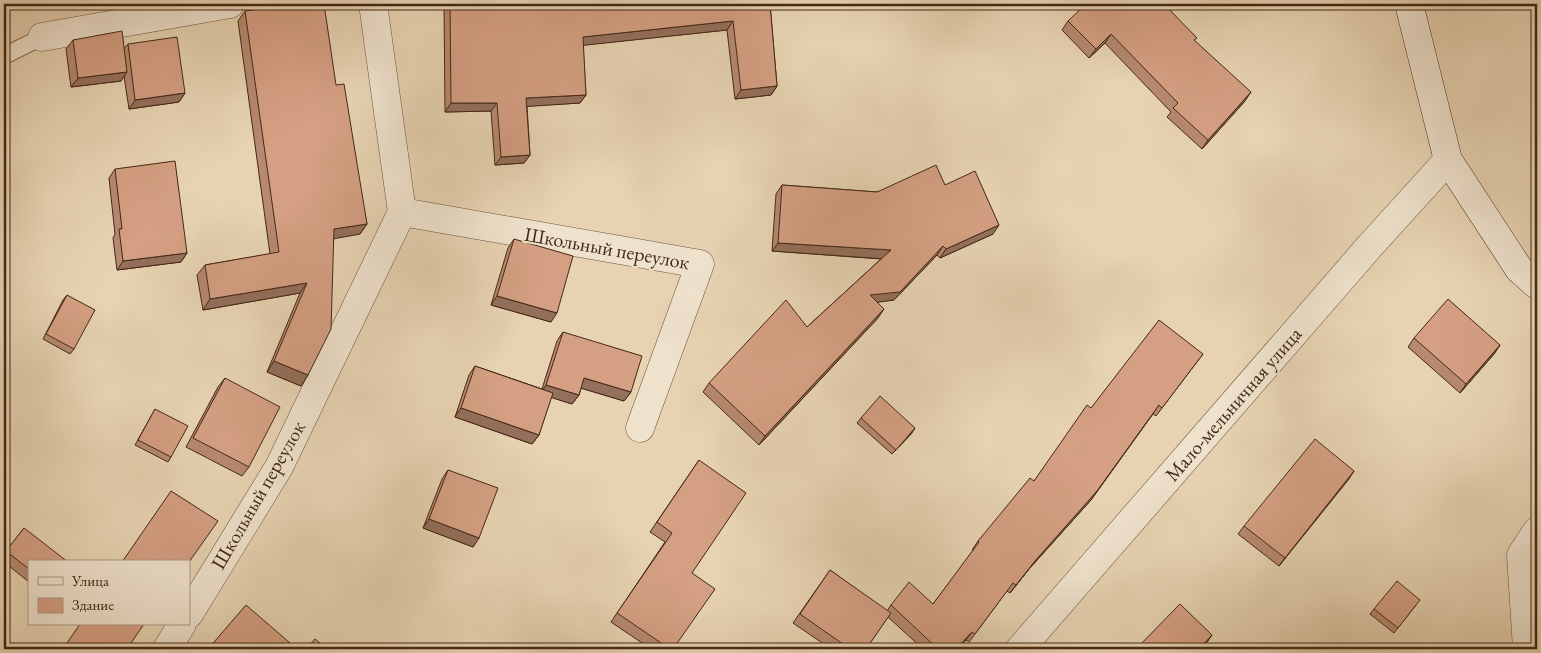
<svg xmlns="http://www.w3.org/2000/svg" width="1541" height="653" font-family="'EB Garamond',serif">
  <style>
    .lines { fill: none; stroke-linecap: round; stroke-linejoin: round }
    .lane-casing { stroke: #6d533d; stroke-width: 18 }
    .street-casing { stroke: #6d533d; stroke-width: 29 }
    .secondary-casing { stroke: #442816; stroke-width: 29 }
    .lane { stroke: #efe2cd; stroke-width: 16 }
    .street { stroke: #efe2cd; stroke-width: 28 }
    .secondary { stroke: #efe2cd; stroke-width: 28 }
    .wall { fill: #b68970; stroke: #442816 }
    .shaded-wall { fill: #946f5b; stroke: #442816 }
    .building { fill: #d49f82; stroke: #442816 }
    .labels { text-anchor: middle; stroke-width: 4; stroke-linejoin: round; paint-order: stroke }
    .street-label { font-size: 20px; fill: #442816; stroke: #efe2cd }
  </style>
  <rect width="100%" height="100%" fill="#e7d3b2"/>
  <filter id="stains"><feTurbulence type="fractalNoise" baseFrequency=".004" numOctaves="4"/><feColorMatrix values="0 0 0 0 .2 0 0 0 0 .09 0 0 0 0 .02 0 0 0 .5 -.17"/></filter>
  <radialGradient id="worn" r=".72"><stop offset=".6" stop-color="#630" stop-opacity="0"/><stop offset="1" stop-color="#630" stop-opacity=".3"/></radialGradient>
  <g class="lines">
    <!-- lane casing -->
    <g class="lane-casing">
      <path id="lane" d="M4,56L42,37"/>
    </g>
    <!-- street casing -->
    <g class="street-casing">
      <g id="street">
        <path d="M42,37L230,4"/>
        <path d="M402,212L700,264L640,428"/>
        <path d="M189,614L279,467L402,212L373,4"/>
        <path d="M167,649L182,624"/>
        <path d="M1020,649L1369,247L1448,160"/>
        <path d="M1527,649L1521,555L1537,531"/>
      </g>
    </g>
    <!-- secondary casing -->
    <g class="secondary-casing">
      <path id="secondary" d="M1409,4L1448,160L1519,269L1537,285"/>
    </g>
    <!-- lane -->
    <use href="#lane" class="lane"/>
    <!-- street -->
    <use href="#street" class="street"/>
    <!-- secondary -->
    <use href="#secondary" class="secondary"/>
  </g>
  <!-- wall -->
  <g class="wall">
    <path d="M444,4H770L777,86L771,95L735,99L727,30L583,45L586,95L580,103L527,106L530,155L524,163L495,165L491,111L445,112Z"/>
    <path d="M824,4H877L825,9Z"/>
    <path d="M245,11L336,85L367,224L360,234L334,238L308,375L301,386L267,372L300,293L203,310L197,275L205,265L270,254L238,21Z"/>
    <path d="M1068,21L1194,41L1245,101L1202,149L1167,117L1171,112L1105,43L1089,58L1062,30Z"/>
    <path d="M73,40L124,48L128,44L185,93L179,102L129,109L124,76L121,81L71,87L66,49Z"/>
    <path d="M115,169L187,253L181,262L117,270L113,238L115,234L109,178Z"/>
    <path d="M782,185L877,192L945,185L993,234L940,258L937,255L894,300L877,302L878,318L759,445L703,392L709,383L807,327L881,259L772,251L776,194Z"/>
    <path d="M514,239L551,322L491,305L508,248Z"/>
    <path d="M67,295L74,349L70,354L43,339L63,300Z"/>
    <path d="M563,332L631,392L624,401L581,388L579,395L572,404L551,397L539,435L532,444L455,417L469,375L475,366L542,389L557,341Z"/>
    <path d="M1414,338L1500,345L1494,354L1460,393L1408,347Z"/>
    <path d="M1203,354L1156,416L1153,414L1091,500L1029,569L1010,593L1007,591L969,642L966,640L958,649H923L888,617L866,649H831L793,623L830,570L887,611L891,605L933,604L973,551L972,550L978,541L1034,481L1091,408Z"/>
    <path d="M225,378L249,467L242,476L186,447L218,387Z"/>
    <path d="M155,409L171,457L168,462L135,445Z"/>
    <path d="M861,418L912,433L892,454L857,423Z"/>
    <path d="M699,460L692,573L673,649H651L611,622L665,542L650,532Z"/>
    <path d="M448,470L479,538L473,547L423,528L442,479Z"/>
    <path d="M1354,471L1279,566L1238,534L1244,526Z"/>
    <path d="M24,528L29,562V582L4,562V554Z"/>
    <path d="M1416,605L1394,633L1370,614L1374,609Z"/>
  </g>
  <!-- shaded-wall -->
  <g class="shaded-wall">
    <path d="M829,4H877L825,9Z"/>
    <path d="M733,21L727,30L577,46L583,37Z"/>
    <path d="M1111,34L1105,43L1089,58L1096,49Z"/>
    <path d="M127,72L121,81L71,87L78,78Z"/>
    <path d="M777,86L771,95L735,99L741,90Z"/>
    <path d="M1251,92L1245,101L1202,149L1208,140Z"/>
    <path d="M185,93L179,102L129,109L135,100Z"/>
    <path d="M586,95L580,103L520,107L526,98Z"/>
    <path d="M451,103H497L491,111L445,112Z"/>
    <path d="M530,155L524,163L495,165L501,157Z"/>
    <path d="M367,224L360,234L327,240L334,229Z"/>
    <path d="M999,225L993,234L940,258L946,249Z"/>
    <path d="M778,243L891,250L885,259L772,251Z"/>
    <path d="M943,246L937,255L894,300L864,304L870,295Z"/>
    <path d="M187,253L181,262L117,270L123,261Z"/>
    <path d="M307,283L300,293L203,310L210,299Z"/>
    <path d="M497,296L557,313L551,322L491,305Z"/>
    <path d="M884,309L878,318L759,445L765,436Z"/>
    <path d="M1500,345L1494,354L1460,393L1466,384Z"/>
    <path d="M274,361L308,375L301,386L267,372Z"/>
    <path d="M584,378L631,392L624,401L577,387Z"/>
    <path d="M546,385L579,395L572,404L540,394Z"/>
    <path d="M1159,405L1091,500L1029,569L1010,593Z"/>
    <path d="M461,408L539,435L532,444L455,417Z"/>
    <path d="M915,428L912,433L892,454L896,450Z"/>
    <path d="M1354,471L1349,479L1279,566L1285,558Z"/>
    <path d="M429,519L479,538L473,547L423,528Z"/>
    <path d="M972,632L966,640L958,649H956Z"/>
    <path d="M1212,635L1206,644L1201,649H1199Z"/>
  </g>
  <!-- building -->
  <g class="building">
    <path d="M293,4H324L336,85L344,84L367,224L334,229L331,329L308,375L274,361L307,283L210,299L205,265L279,252L245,11Z"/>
    <path d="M450,4H770L777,86L741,90L733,21L583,37L586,95L526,98L530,155L501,157L497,103H451Z"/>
    <path d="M1086,4H1164L1197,38L1194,40L1251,92L1208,140L1173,108L1178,103L1111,34L1096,49L1068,21Z"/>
    <path d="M122,31L127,72L78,78L73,40Z"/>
    <path d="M177,37L185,93L135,100L128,44Z"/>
    <path d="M175,161L187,253L123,261L119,229H122L115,169Z"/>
    <path d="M936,165L945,185L975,171L999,225L946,249L943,246L900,292L870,295L884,309L765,436L709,383L786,300L807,327L891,250L778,243L782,185L877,192Z"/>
    <path d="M514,239L573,256L557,313L497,296Z"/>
    <path d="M67,295L95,310L74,349L46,334Z"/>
    <path d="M1448,299L1500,345L1466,384L1414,338Z"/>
    <path d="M1159,320L1203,354L1162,408L1159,405L1097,491L1035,561L1016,585L1013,583L975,634L972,632L956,649H938L891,605L909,582L933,604L979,542L978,541L1030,478L1034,481L1087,405L1091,408Z"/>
    <path d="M563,332L642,356L631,392L584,378L579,395L546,385Z"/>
    <path d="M475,366L553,393L539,435L461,408Z"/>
    <path d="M225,378L280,407L249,467L193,438Z"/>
    <path d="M880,396L915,428L896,450L861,418Z"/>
    <path d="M155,409L188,426L171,457L138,440Z"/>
    <path d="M1315,439L1354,471L1285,558L1244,526Z"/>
    <path d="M699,460L746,493L692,573L715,589L673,649H670L617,613L672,533L657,522Z"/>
    <path d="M448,470L498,488L479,538L429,519Z"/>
    <path d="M171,491L218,521L189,562H122Z"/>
    <path d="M24,528L68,562H29V569L6,551Z"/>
    <path d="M830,570L891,613L866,649H850L800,614Z"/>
    <path d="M1397,581L1420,600L1398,628L1374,609Z"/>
    <path d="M1180,604L1212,635L1199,649H1136Z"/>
    <path d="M246,605L297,649H208Z"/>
    <path d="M80,624H144L127,649H63Z"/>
    <path d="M315,639L327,649H306Z"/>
  </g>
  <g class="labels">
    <!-- street labels -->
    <g class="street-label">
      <text transform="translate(607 248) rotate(10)" y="7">Школьный переулок</text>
      <text transform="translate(1233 404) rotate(-49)" y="7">Мало-мельничная улица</text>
      <text transform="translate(258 495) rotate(-60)" y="7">Школьный переулок</text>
    </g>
  </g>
  <!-- margin -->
  <rect width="1541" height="653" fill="none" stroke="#e7d3b2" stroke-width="20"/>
  <rect x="5" y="5" width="1531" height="643" fill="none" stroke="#442816" stroke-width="2.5"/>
  <rect x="10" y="10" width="1521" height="633" fill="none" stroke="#442816"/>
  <!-- legend -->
  <rect x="28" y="560" width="162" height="65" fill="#efe2cd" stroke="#ab9884"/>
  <rect x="38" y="577" width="25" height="8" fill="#efe2cd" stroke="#ab9884"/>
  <text x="72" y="586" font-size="15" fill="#442816">Улица</text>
  <rect x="38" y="598" width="25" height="15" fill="#d49f82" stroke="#ab9884"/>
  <text x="72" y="610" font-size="15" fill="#442816">Здание</text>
  <rect width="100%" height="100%" filter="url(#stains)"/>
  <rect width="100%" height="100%" fill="url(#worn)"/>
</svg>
